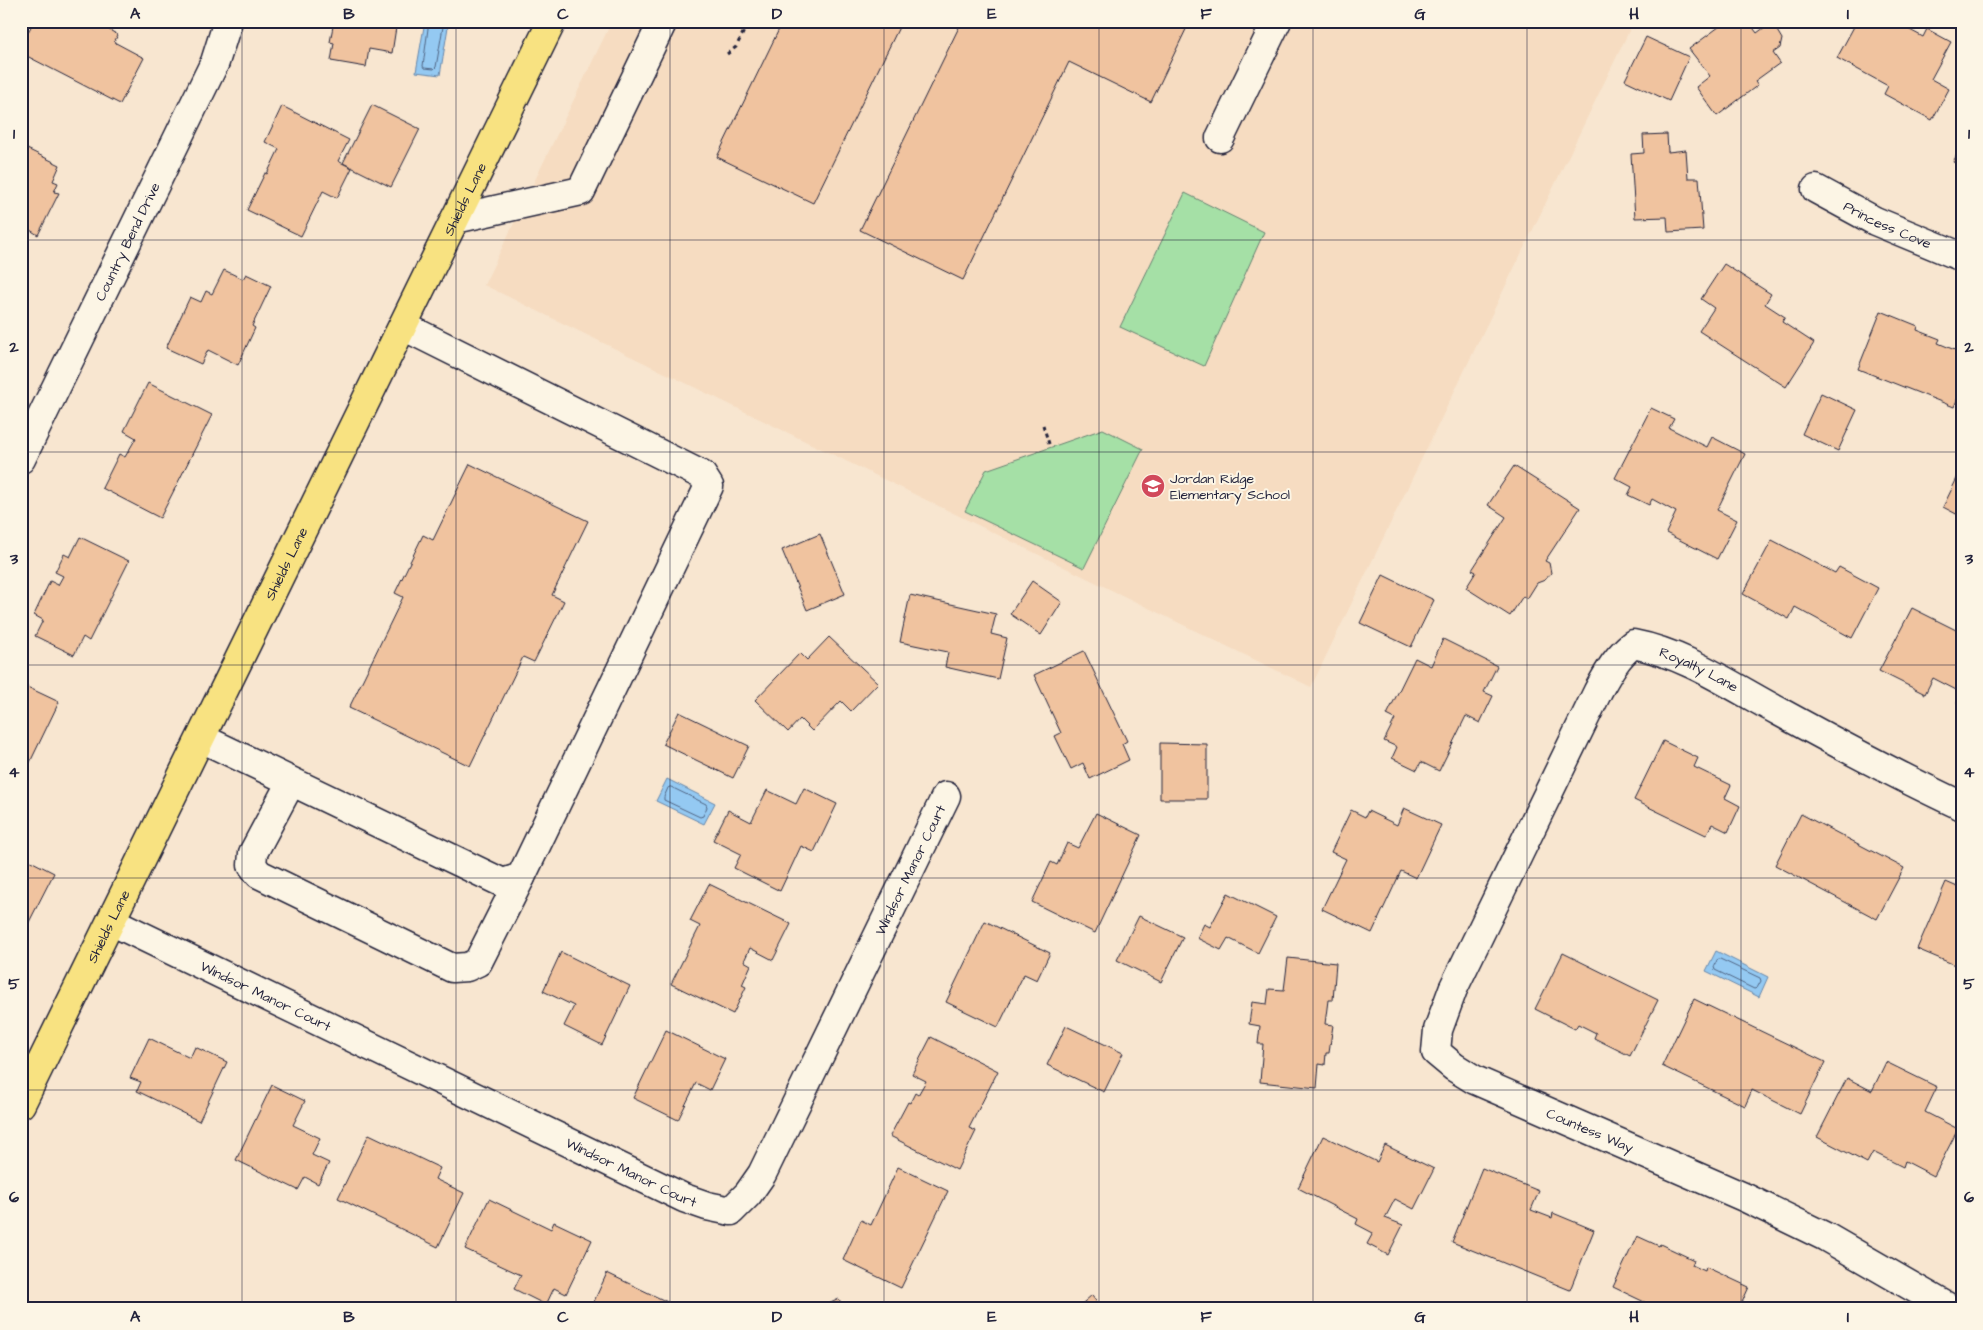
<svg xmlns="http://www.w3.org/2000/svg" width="1983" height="1330" font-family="'Architects Daughter',sans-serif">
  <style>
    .built { fill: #f6dcc1 }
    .green { fill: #a5e0a6; stroke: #648170 }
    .water { fill: #94c9f2; stroke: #6686a9 }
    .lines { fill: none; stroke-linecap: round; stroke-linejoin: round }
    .shore { stroke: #506584; stroke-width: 1 }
    .building { fill: #f0c39f; stroke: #22223b }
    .minor-casing { stroke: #22223b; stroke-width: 31 }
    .major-casing { stroke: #22223b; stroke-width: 31 }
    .path { stroke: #22223b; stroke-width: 3; stroke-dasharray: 4 4; stroke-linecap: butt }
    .minor { stroke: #fcf5e5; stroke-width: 28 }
    .major { stroke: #f8e281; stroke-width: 28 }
    .grid { fill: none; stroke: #22223b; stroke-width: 1; stroke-opacity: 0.55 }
    .labels { text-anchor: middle; stroke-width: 4; stroke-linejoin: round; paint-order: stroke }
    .street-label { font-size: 14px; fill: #22223b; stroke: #fcf5e5 }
    .poi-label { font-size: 14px; fill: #22223b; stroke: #fcf5e5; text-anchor: start }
    .neatline { fill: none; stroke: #22223b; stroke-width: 2 }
    .grid-label { font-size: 16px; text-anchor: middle; font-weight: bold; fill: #22223b }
  </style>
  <rect width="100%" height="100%" fill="#f8e6d0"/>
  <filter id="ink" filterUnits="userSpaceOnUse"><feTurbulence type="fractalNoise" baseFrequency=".02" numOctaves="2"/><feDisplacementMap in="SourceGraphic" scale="10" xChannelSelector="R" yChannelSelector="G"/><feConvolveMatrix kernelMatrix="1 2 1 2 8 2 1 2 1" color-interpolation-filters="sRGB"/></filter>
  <g filter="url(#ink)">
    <!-- built -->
    <path class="built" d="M612,21H1634L1311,687L484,285Z"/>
    <!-- green -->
    <g class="green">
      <path d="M1185,193L1264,232L1204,366L1120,327Z"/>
      <path d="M1103,429L1143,449L1084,568L965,511L986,470Z"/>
    </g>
    <!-- water -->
    <g class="water">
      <path d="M425,21H449L440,75L416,72Z"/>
      <path d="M667,779L715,803L704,824L656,801Z"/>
      <path d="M1716,951L1768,977L1759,997L1706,971Z"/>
    </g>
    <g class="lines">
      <!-- shore -->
      <g class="shore">
        <path d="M429,21L423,66L424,68L434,69L436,67L444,21"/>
        <path d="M671,787L706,804L707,807L703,816L700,817L664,800V797L668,788Z"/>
        <path d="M1720,959L1760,978L1761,981L1757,988L1754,989L1715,970L1714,967L1717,960Z"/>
      </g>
    </g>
    <!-- building -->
    <g class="building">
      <path d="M34,21H94L118,35L114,42L144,58L120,104L21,53V45Z"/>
      <path d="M334,21H397L392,53L369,49L366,67L331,61L334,43L330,42Z"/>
      <path d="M783,21H902L813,203L717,157Z"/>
      <path d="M962,21H1190L1151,102L1069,62L963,280L860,230Z"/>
      <path d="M1727,21H1748L1757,33L1765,27L1776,29L1782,39L1780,48L1773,53L1780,63L1755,81L1758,85L1717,116L1696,87L1710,76L1689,49Z"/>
      <path d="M1857,21H1893L1923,37L1927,29L1951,42L1931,79L1949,89L1932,120L1884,94L1888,86L1837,58Z"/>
      <path d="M1646,37L1689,57L1669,101L1625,80Z"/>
      <path d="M372,105L420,129L391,187L343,163Z"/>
      <path d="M282,106L349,140L338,161L352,168L337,198L323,191L301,236L247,210L265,173L267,174L279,149L265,142Z"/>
      <path d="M1667,134L1668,152L1686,150L1688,178H1699L1703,230L1668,232L1667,217L1635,218L1631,154L1644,153L1643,135Z"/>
      <path d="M1962,145V166L1953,162Z"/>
      <path d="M21,146L60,165L53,181L58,183L54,192L59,193L38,235L30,230L21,248Z"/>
      <path d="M1724,264L1771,294L1765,304L1785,317L1782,322L1814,343L1786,387L1699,331L1714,308L1701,299Z"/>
      <path d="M224,270L243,279L246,274L271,286L252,326L255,328L238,365L208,350L201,364L166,348L190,297L201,302L206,291L212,294Z"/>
      <path d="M1881,311L1918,326L1917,330L1940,339L1938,343L1962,353V388L1954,407L1858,369Z"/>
      <path d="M148,383L212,415L160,518L102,488L119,454L125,457L136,438L124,431Z"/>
      <path d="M1821,393L1857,410L1838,451L1802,434Z"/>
      <path d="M1651,408L1674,419L1669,428L1707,447L1712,437L1745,454L1717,510L1737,520L1717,559L1666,533L1676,512L1652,499L1649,505L1628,495L1632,487L1615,478Z"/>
      <path d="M470,464L588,521L552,595L564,601L534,662L523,657L470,766L349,708L403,597L395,593L423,535L433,540Z"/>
      <path d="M1514,466L1580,508L1545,561L1549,563L1551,573L1545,580L1537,583L1527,599L1523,596L1510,616L1466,588L1476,572L1472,570L1506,517L1488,505Z"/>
      <path d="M1962,468V517L1943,507Z"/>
      <path d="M820,534L845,594L807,610L782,550Z"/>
      <path d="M80,537L129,561L89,641L83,637L74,655L35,636L43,620L34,615L50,581L58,585L63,576L55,572L64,554L70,557Z"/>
      <path d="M1772,540L1835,573L1839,567L1878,588L1852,638L1795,607L1789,619L1743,594Z"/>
      <path d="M1383,575L1434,600L1411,647L1360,623Z"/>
      <path d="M1032,581L1062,602L1041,635L1010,614Z"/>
      <path d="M910,595L996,614L991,634L1007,638L998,679L945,667L948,652L900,642Z"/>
      <path d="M1912,608L1962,633V693L1933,678L1925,694L1879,671Z"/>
      <path d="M829,637L878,683L851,711L841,701L812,731L800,719L788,732L755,700L800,653L807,660Z"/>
      <path d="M1443,639L1497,666L1484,692L1493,696L1480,723L1466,716L1439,771L1421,762L1417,770L1392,758L1397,747L1384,741L1395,719L1387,715L1415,658L1431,666Z"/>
      <path d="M1084,651L1127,741L1122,744L1129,760L1090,779L1083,763L1071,769L1055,736L1061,733L1034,675Z"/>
      <path d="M21,684L59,702L21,781Z"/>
      <path d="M1962,694V706L1957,703Z"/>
      <path d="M679,712L749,746L733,778L663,744Z"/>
      <path d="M1663,741L1698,758L1694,767L1731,785L1725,798L1740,806L1728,832L1712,824L1706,835L1634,800Z"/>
      <path d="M1160,743L1207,744V799H1160Z"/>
      <path d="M804,788L837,804L814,852L801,846L780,891L734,868L741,854L713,840L728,810L751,822L767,790L796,804Z"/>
      <path d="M1404,808L1441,825L1416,878L1401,871L1372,933L1322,909L1346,859L1331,852L1351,810L1365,817L1368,811L1397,825Z"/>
      <path d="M1096,813L1141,835L1095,933L1032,902L1051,862L1057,865L1067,843L1078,848Z"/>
      <path d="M1801,814L1904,868L1877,919L1775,865Z"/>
      <path d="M21,856L54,873L27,926L21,924Z"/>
      <path d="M1946,882L1962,889V968L1917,949Z"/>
      <path d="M709,884L791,924L773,960L750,948L744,961L751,965L742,985L746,987L733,1014L671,984L700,926L690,921Z"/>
      <path d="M1228,893L1276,917L1258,953L1228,938L1221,950L1197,938L1204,924L1210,927Z"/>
      <path d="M1139,916L1183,937L1161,982L1117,960Z"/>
      <path d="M985,921L1050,953L1037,980L1024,974L998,1027L946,1002Z"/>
      <path d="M561,952L630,986L602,1045L564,1026L574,1006L543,991Z"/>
      <path d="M1563,953L1658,1000L1630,1056L1594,1038L1596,1033L1578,1024L1575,1029L1535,1009Z"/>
      <path d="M1288,958L1336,963L1333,1000H1328L1325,1024L1333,1025L1329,1053H1326L1325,1065L1319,1064L1317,1088L1260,1082L1263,1044H1258L1260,1026L1249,1024L1252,1002L1267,1004L1269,989L1284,990Z"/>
      <path d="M1694,999L1825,1062L1800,1114L1752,1090L1745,1106L1662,1066Z"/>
      <path d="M1066,1026L1123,1053L1104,1092L1047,1065Z"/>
      <path d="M666,1030L725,1059L710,1090L696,1083L678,1120L633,1098Z"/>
      <path d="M931,1037L998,1071L969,1128L976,1131L957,1170L890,1136L908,1102L910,1103L915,1093L918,1095L926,1081L912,1074Z"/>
      <path d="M149,1038L190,1058L195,1047L227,1062L199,1121L137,1091L141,1082L130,1078Z"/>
      <path d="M1886,1062L1937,1087L1925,1112L1958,1129L1934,1176L1905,1161L1903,1167L1873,1152L1867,1163L1817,1137L1847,1078L1872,1091Z"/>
      <path d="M272,1085L305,1101L293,1125L320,1138L312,1155L329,1163L318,1184L305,1177L298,1190L236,1160Z"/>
      <path d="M369,1134L440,1168L435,1179L464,1193L438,1247L338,1198Z"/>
      <path d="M1323,1136L1377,1162L1385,1145L1434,1169L1414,1209L1395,1199L1385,1218L1403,1225L1388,1255L1367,1244L1373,1233L1356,1224L1358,1219L1298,1188Z"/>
      <path d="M898,1167L948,1191L901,1288L843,1260L861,1220L871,1225Z"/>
      <path d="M1482,1168L1539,1191L1531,1210L1552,1218L1553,1213L1594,1230L1570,1290L1452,1242Z"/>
      <path d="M489,1199L551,1229L554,1222L592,1240L566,1294L554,1288L546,1305L514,1289L521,1275L465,1249Z"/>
      <path d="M1637,1236L1659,1246L1660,1244L1694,1260L1692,1265L1705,1271L1706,1267L1749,1287L1739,1309H1659L1613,1287Z"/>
      <path d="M607,1273L682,1309H593L591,1308Z"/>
      <path d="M1092,1295L1103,1309H1076Z"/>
      <path d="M839,1299L844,1309H818Z"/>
    </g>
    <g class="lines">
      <!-- minor casing -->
      <g class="minor-casing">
        <g id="minor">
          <path d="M1220,138L1277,21"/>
          <path id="s1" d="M1816,189L1875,221L1962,257"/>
          <path d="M455,219L581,191L663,21"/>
          <path id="s2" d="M21,459L215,62L228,21"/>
          <path d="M201,738L503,883L521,877L709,486L702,475L403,326"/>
          <path d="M291,782L253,853L252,865L259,874L452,968L467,967L478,962L521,877"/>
          <path id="s3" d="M111,921L684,1198L707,1206L731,1211L748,1194L762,1174L946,796"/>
          <path id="s4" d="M1951,1309L1826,1237L1746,1198L1475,1080L1454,1067L1436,1052L1438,1030L1453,989L1598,691C1608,673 1616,657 1633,644C1686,654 1733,687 1780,712C1840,745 1900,777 1962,806"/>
        </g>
      </g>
      <!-- major casing -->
      <g class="major-casing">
        <g id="major">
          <path id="s5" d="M21,1104L552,21"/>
        </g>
      </g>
      <!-- path -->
      <g class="path">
        <path d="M727,54L736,47L749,21"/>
        <path d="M1043,425L1050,447"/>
      </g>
      <!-- minor -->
      <use href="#minor" class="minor"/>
      <!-- major -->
      <use href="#major" class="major"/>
    </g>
  </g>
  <!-- grid -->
  <path class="grid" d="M242,21V1309M456,21V1309M670,21V1309M884,21V1309M1099,21V1309M1313,21V1309M1527,21V1309M1741,21V1309M21,240H1962M21,452H1962M21,665H1962M21,878H1962M21,1090H1962"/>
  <!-- icons -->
  <defs>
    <g id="school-disc" transform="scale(1.25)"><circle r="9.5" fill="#d1495b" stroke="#fcf5e5"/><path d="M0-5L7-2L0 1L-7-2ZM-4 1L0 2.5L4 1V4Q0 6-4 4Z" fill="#fff"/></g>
  </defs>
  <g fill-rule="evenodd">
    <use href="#school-disc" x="1153" y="486"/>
  </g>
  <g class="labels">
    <!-- street labels -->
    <g class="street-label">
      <text dy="5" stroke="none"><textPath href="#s5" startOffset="1008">Shields Lane</textPath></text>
      <text dy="5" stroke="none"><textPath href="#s1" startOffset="80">Princess Cove</textPath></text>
      <text dy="5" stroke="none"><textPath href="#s2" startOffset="242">Country Bend Drive</textPath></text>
      <text dy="5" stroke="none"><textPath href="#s5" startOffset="602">Shields Lane</textPath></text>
      <text dy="5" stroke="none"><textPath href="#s4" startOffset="1104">Royalty Lane</textPath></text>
      <text dy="5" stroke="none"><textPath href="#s3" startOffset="1072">Windsor Manor Court</textPath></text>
      <text dy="5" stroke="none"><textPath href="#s5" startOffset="198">Shields Lane</textPath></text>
      <text dy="5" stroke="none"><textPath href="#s3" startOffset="172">Windsor Manor Court</textPath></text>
      <text transform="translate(1590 1130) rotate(23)" y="5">Countess Way</text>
      <text dy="5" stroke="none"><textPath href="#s3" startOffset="578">Windsor Manor Court</textPath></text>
    </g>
    <!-- poi labels -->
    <g class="poi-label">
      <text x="1170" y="483">Jordan Ridge<tspan x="1170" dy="16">Elementary School</tspan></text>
    </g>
  </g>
  <!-- margin -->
  <rect width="1983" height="1330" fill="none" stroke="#fcf5e5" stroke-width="55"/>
  <rect x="28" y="28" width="1928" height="1274" class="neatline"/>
  <g class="grid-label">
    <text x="135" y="19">A</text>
    <text x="349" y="19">B</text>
    <text x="563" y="19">C</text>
    <text x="777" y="19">D</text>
    <text x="992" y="19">E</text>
    <text x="1206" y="19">F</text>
    <text x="1420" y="19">G</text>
    <text x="1634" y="19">H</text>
    <text x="1848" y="19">I</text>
    <text x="14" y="139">1</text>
    <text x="1969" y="139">1</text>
    <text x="14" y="352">2</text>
    <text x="1969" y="352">2</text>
    <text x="14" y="564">3</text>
    <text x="1969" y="564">3</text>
    <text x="14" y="777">4</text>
    <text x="1969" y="777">4</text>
    <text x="14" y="989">5</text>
    <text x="1969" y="989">5</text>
    <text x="14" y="1202">6</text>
    <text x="1969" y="1202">6</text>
    <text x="135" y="1322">A</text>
    <text x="349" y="1322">B</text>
    <text x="563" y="1322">C</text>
    <text x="777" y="1322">D</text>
    <text x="992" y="1322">E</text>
    <text x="1206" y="1322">F</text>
    <text x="1420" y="1322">G</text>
    <text x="1634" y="1322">H</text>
    <text x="1848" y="1322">I</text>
  </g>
</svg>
